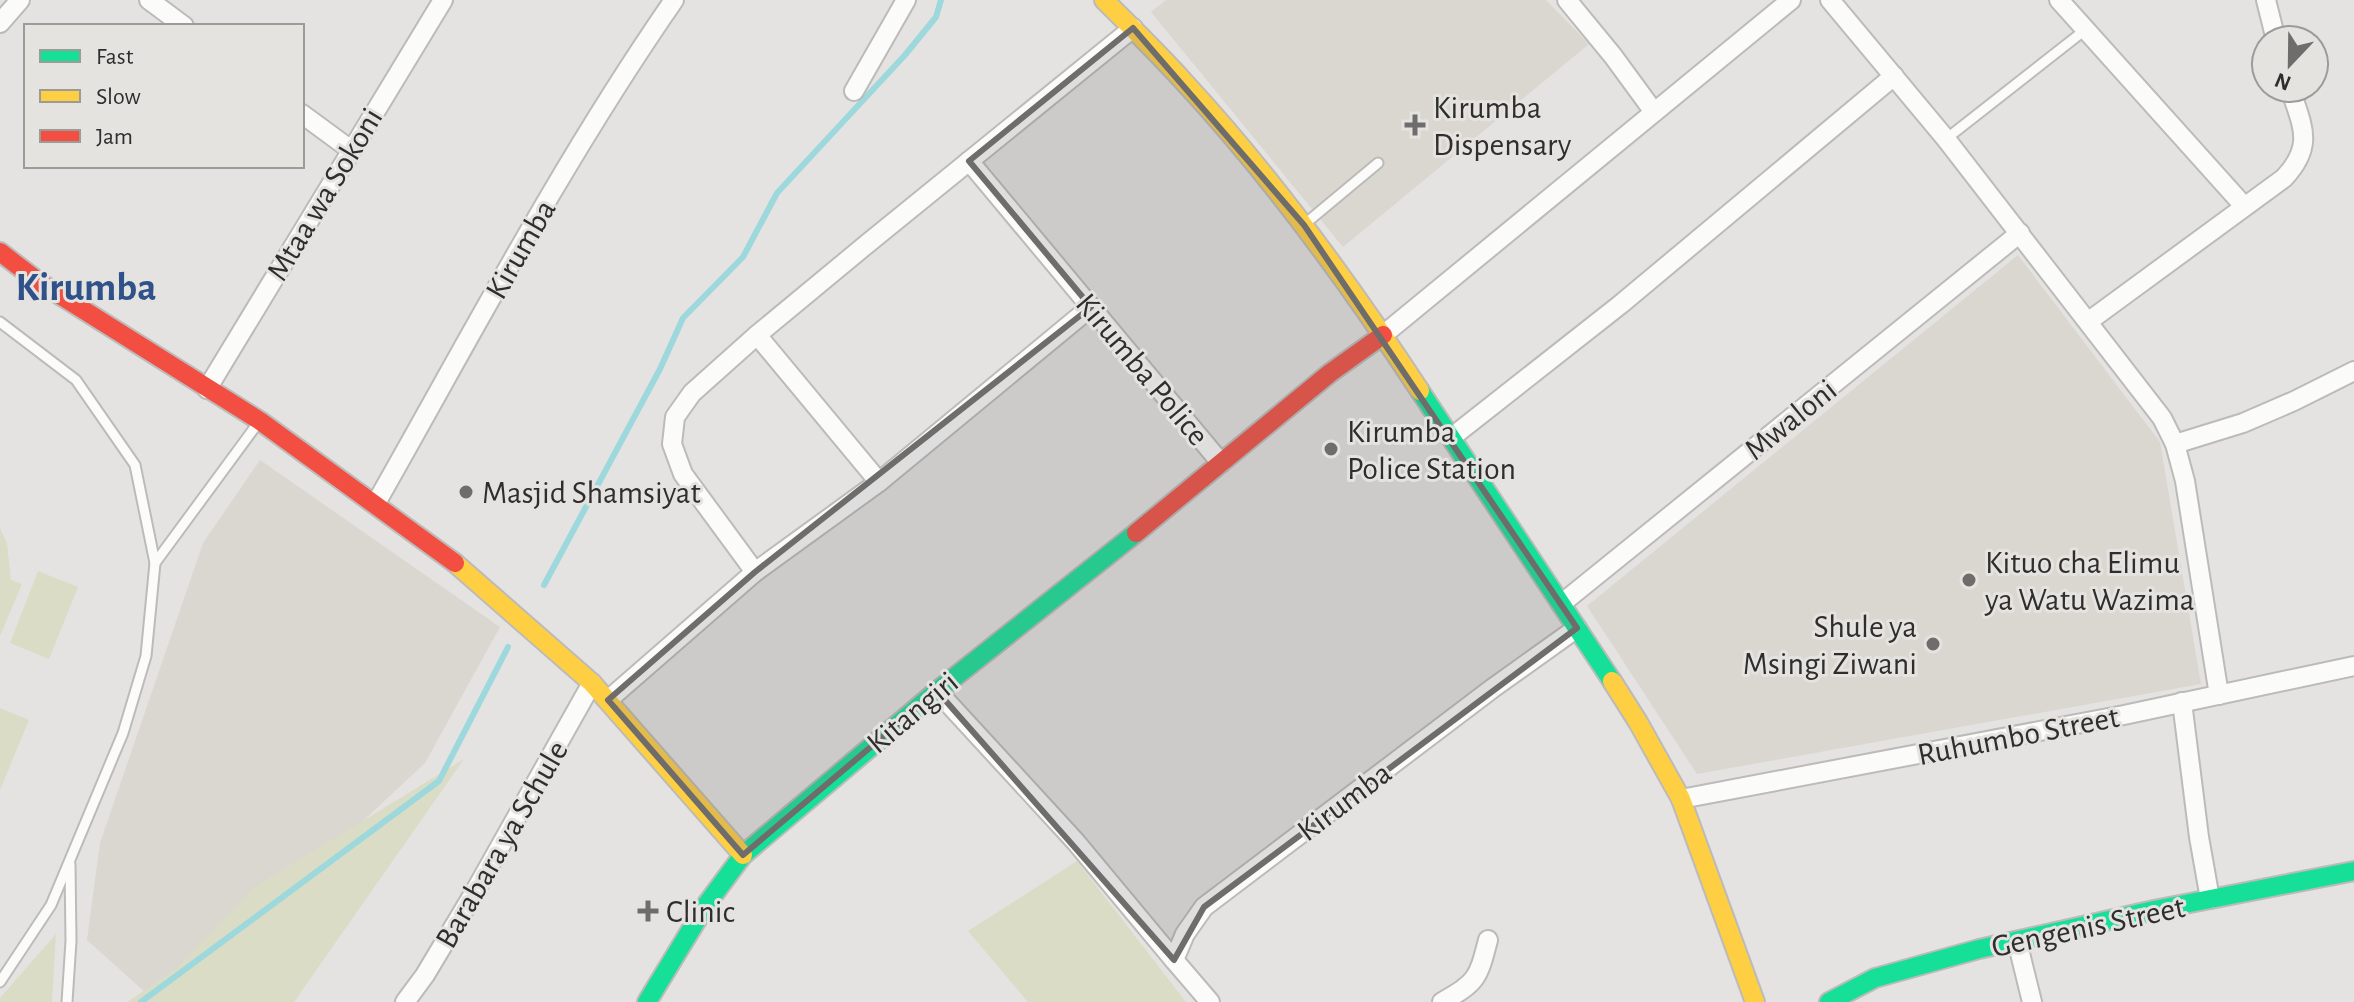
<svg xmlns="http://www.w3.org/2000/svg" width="2354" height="1002" font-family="'Alegreya Sans',sans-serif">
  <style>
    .built { fill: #d9d7d0 }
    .green { fill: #dbdcc6 }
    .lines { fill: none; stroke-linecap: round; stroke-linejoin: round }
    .stream { stroke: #9dd8dc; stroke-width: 6 }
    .lane-casing { stroke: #bcbbba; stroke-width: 13 }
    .street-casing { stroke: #bcbbba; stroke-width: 22 }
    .fast-casing { stroke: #bcbbba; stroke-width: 22 }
    .slow-casing { stroke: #bcbbba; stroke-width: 22 }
    .jam-casing { stroke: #bcbbba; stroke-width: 22 }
    .lane { stroke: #fbfbfa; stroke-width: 9 }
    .street { stroke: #fbfbfa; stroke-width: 18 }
    .fast { stroke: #16e098; stroke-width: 18 }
    .slow { stroke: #ffcf43; stroke-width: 18 }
    .jam { stroke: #f24e42; stroke-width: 18 }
    .marked { fill: #6e6d6c; fill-opacity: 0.2; stroke: #6e6d6c; stroke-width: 6; stroke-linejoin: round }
    .poi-dot { fill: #6e6d6c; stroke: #e5e3e0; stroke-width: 3 }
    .labels { text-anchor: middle; stroke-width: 6; stroke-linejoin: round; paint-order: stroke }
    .poi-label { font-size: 32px; fill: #2f2e2d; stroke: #e5e3e0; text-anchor: start }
    .street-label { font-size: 32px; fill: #2f2e2d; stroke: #e5e3e0 }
    .district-label { font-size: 40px; font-weight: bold; fill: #30528a; stroke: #e5e3e0 }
  </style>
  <rect width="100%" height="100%" fill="#e4e3e1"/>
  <!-- built -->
  <g class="built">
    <path d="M1166,0H1546L1589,44L1343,247L1151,12Z"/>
    <path d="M2018,255L2160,442L2201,684L1697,774L1587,606Z"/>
    <path d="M260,460L500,627L425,763L169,1002H156L87,940L100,843L203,543Z"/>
  </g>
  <!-- green -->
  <g class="green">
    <path d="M0,528L7,543L11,580L22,584L0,636Z"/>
    <path d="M38,571L78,587L49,659L10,643Z"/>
    <path d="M0,708L29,720L0,790Z"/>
    <path d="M464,759L294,1002H127L175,970L256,886Z"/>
    <path d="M1077,861L1186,1002H1028L968,931Z"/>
    <path d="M56,934L52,1002H0V998Z"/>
  </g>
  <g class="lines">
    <!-- stream -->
    <g class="stream">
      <path d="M544,585L660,369L683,318L743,257L777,193L905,55L936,17L941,0"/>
      <path d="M141,1002L439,781L508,647"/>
    </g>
    <!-- lane casing -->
    <g class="lane-casing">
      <g id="lane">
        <path d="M1946,139L2085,30"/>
        <path d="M1306,223L1378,163"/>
        <path d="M0,322L76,380L135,465L155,563L146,656L123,733L51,905L0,982"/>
        <path d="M155,563L258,423"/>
        <path d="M67,1002L71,941L70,864"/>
      </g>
    </g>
    <!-- street casing -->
    <g class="street-casing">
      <g id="street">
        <path d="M149,0L184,26"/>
        <path d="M1567,0L1613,56L1654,112"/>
        <path d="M1830,0L1946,139L2162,418L2175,444L2185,481L2219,695"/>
        <path d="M2059,0L2244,206"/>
        <path d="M2266,0L2276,40"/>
        <path d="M0,23L20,0"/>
        <path d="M854,91L906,0"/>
        <path d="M302,114L351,150"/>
        <path d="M969,161L1221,463"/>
        <path d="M2089,321L2284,178C2315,145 2302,126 2290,88"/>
        <path d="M757,335L879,482"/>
        <path d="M1383,335L1791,0"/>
        <path d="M207,389L443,0"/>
        <path d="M1452,437L1621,304L1894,76"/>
        <path d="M2175,444L2243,423L2294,401L2354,371"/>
        <path d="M376,503C472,334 563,160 674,0"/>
        <path d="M755,572L683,474L672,444L675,417L692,393L757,335L867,244L1133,28"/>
        <path d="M1561,604L2020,233"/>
        <path d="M937,691L1075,841L1174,960"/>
        <path d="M608,700L755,572L879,482L1091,307"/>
        <path d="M2182,702L2199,837L2210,899"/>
        <path d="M1681,799L2124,715L2354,666"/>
        <path d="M2017,941L2032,1002"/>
        <path d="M405,1002L425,975L474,893L592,683"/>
        <path d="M1210,1002L1174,960L1185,934L1204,907L1493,688L1577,628"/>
        <path d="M1442,1002C1477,982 1478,979 1488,940"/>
      </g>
    </g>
    <!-- fast casing -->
    <g class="fast-casing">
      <g id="fast">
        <path d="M1420,391L1612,681"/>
        <path d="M647,1002L706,905L743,855L937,691L1136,533"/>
        <path d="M1829,1002L1875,978L1979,949L2154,910L2354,871"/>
      </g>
    </g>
    <!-- slow casing -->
    <g class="slow-casing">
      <g id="slow">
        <path d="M1104,0C1131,27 1159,54 1185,83C1273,178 1349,283 1420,391"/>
        <path d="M455,563L592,683L743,855"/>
        <path d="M1612,681L1638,722L1681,799L1755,1002"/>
      </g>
    </g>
    <!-- jam casing -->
    <g class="jam-casing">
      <g id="jam">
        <path d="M0,252L39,282L260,421L455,563"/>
        <path d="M1136,533L1330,373L1383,335"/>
      </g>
    </g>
    <!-- lane -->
    <use href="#lane" class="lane"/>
    <!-- street -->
    <use href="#street" class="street"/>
    <!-- fast -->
    <use href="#fast" class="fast"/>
    <!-- slow -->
    <use href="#slow" class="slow"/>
    <!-- jam -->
    <use href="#jam" class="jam"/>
  </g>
  <!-- marked area -->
  <path class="marked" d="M1133,28L1304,225L1577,628L1204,907L1174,960L937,691L743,855L608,700L755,572L1091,307L969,161Z"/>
  <!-- markers -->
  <g class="poi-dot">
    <path d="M1411 113h8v8h8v8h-8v8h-8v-8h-8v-8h8z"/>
    <circle cx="1331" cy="449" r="8"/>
    <circle cx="466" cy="492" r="8"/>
    <circle cx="1969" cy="580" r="8"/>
    <circle cx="1933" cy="644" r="8"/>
    <path d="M644 899h8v8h8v8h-8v8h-8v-8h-8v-8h8z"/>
  </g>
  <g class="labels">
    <!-- poi labels -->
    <g class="poi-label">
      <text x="1433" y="118">Kirumba<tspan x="1433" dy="37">Dispensary</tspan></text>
      <text x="1347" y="442">Kirumba<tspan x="1347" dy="37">Police Station</tspan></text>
      <text x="482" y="503">Masjid Shamsiyat</text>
      <text x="1985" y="573">Kituo cha Elimu<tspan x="1985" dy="37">ya Watu Wazima</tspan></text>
      <text x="1917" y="637" text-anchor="end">Shule ya<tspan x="1917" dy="37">Msingi Ziwani</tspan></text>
      <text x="666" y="922">Clinic</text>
    </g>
    <!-- street labels -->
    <g class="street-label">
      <text transform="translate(324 194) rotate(-59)" y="11">Mtaa wa Sokoni</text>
      <text transform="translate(520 249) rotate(-60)" y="11">Kirumba</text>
      <text transform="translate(1143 369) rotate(50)" y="11">Kirumba Police</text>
      <text transform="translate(1790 419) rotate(-39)" y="11">Mwaloni</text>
      <text transform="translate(912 712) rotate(-40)" y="11">Kitangiri</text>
      <text transform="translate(2018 735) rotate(-11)" y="11">Ruhumbo Street</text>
      <text transform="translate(1344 801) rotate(-37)" y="11">Kirumba</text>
      <text transform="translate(501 844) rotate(-60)" y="11">Barabara ya Schule</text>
      <text transform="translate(2088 926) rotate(-12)" y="11">Gengenis Street</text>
    </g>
    <!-- district labels -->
    <g class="district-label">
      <text x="86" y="300">Kirumba</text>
    </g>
  </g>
  <!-- legend -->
  <rect x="24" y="24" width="280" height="144" fill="#e5e3e0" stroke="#9c9b98" stroke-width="2"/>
  <rect x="40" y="50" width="40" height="12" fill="#16e098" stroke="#9c9b98" stroke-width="2"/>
  <text x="96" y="64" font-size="24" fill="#2f2e2d">Fast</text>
  <rect x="40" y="90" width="40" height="12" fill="#ffcf43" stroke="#9c9b98" stroke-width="2"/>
  <text x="96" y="104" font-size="24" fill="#2f2e2d">Slow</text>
  <rect x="40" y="130" width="40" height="12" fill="#f24e42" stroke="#9c9b98" stroke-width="2"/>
  <text x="96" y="144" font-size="24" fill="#2f2e2d">Jam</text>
  <!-- north arrow -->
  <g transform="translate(2290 64) rotate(202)"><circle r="38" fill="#e5e3e0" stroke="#9c9b98" stroke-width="2"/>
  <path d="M0-6L14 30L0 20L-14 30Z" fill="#6e6d6c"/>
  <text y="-12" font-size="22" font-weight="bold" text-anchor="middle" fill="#2f2e2d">N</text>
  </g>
</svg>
